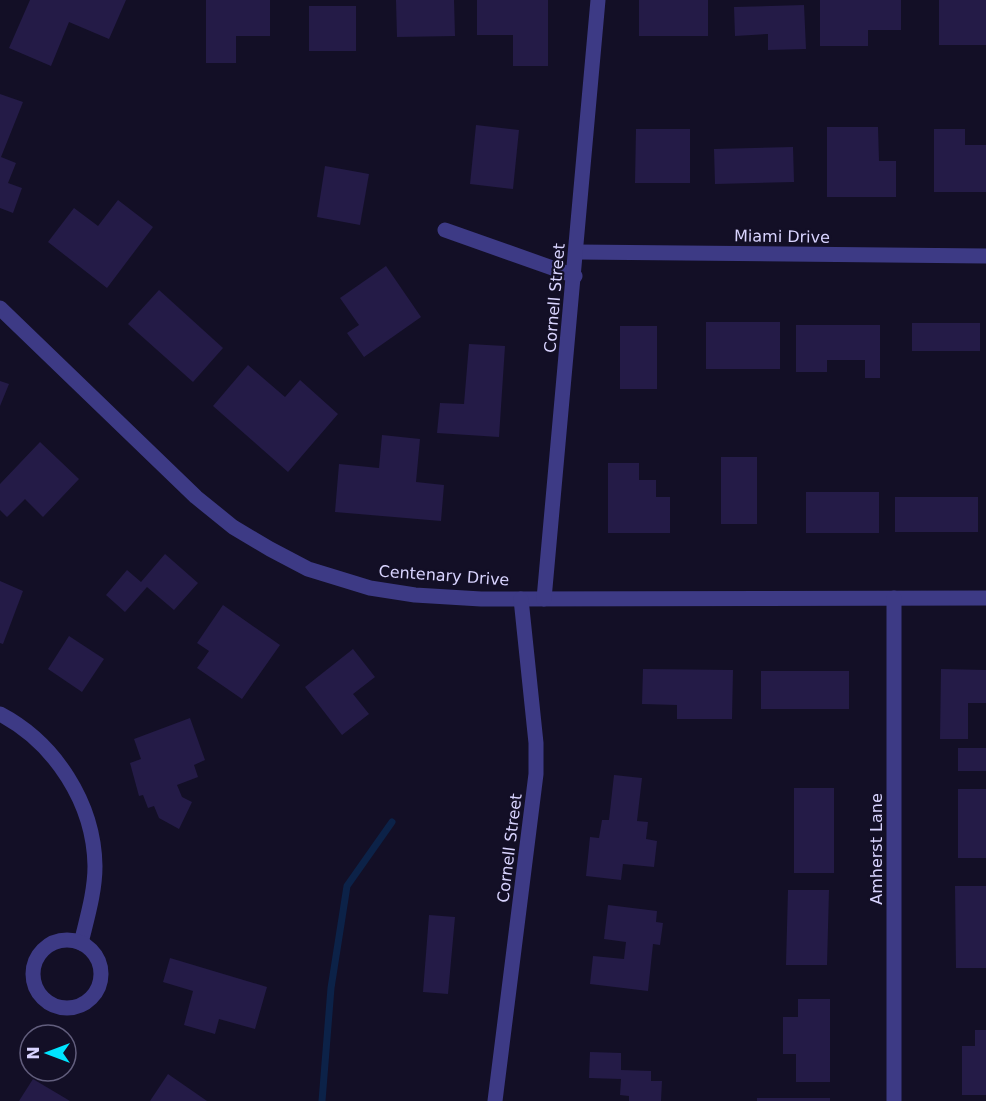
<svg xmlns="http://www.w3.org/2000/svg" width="986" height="1101" font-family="'DejaVu Sans',sans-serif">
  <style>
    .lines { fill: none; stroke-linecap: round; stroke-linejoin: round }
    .stream { stroke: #0c2248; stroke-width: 7 }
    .building { fill: #241b47 }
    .minor { stroke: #3d3a85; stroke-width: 15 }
    .labels { text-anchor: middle; stroke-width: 4.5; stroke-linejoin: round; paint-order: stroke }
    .street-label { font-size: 16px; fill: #d9d4ff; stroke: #130f26 }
  </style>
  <rect width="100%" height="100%" fill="#130f26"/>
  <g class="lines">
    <!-- stream -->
    <path class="stream" d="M322,1101L331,988L347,886L392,822"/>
  </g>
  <!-- building -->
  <g class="building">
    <path d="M30,0H126L109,39L69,22L51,66L9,48Z"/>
    <path d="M206,0H270V36H236V63H206Z"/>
    <path d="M396,0H454L455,36L397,37Z"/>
    <path d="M477,0H548V66H513V35H477Z"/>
    <rect x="639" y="0" width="69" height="36"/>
    <path d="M820,0H901V30H868V46H820Z"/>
    <rect x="939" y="0" width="47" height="45"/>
    <path d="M804,5L806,49L768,50V34L735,36L734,7Z"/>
    <rect x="309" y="6" width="47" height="45"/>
    <path d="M0,94L23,102L1,157L16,163L8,183L22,188L13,213L0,208Z"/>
    <path d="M476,125L519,130L513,189L470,184Z"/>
    <path d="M827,127H878L879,161H896V197H827Z"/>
    <path d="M636,129H690V183H635Z"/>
    <path d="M934,129H965V145H986V192H934Z"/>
    <path d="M793,147L794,182L715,184L714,149Z"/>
    <path d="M325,166L369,174L360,225L317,217Z"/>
    <path d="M118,200L153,227L107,288L48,242L74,208L98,226Z"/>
    <path d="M386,266L421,317L364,357L347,333L359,325L340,298Z"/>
    <path d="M159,290L223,348L193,382L128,324Z"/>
    <rect x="706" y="322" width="74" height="47"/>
    <rect x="912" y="323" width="68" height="28"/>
    <path d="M796,325H880V378H865V360H827V372H796Z"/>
    <rect x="620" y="326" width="37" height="63"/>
    <path d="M469,344L505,346L499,437L437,433L440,403L464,404Z"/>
    <path d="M248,365L285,397L300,380L338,414L288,472L213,406Z"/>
    <path d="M0,381L9,384L0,406Z"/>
    <path d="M382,435L420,439L416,482L444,485L441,521L335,512L339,464L379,468Z"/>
    <path d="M40,442L79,479L43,517L25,499L7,517L0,510V484Z"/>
    <rect x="721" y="457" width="36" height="67"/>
    <path d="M608,463H639V480H656V497H670V533H608Z"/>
    <rect x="806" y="492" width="73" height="41"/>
    <rect x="895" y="497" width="83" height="35"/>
    <path d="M165,554L198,583L174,610L147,587L125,612L106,595L127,570L141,582Z"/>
    <path d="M0,581L23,591L3,644L0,643Z"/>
    <path d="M223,605L280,645L242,699L197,668L209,651L197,643Z"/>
    <path d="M69,636L104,659L82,692L48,669Z"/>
    <path d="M353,649L375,677L353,694L369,714L342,735L305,687Z"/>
    <path d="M643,669L733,670L732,719H677V705L642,704Z"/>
    <path d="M941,669L986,670V703H968V739H940Z"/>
    <rect x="761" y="671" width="88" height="38"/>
    <path d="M190,718L205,760L194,765L198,777L177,785L182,797L192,802L179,829L159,818L154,806L148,808L143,795L139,796L130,763L141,759L134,739Z"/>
    <rect x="958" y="748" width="28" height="23"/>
    <path d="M614,775L642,778L637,821L648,822L646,839L657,841L654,867L623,864L621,880L586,876L590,837L599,838L602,820H609Z"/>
    <rect x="794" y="788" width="40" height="85"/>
    <rect x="958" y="789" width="28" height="69"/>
    <path d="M955,886H986V968H956Z"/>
    <path d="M788,890H829L827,965H786Z"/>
    <path d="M608,905L657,911L656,922L663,923L660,945L653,944L648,991L590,984L593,956L624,959L626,942L604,939Z"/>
    <path d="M429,915L455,917L448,994L423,992Z"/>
    <path d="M170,958L267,987L255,1029L219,1019L215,1034L184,1025L193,991L163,982Z"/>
    <path d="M798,999H830V1082H796V1054H783V1017H798Z"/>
    <path d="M975,1030H986V1095H962V1046H975Z"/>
    <path d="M590,1052L621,1053V1070L651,1071V1081H662L661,1101H629V1096L620,1095L621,1079L589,1078Z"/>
    <path d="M168,1074L207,1101H150Z"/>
    <path d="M33,1079L70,1101H19Z"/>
    <rect x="757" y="1098" width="73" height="3"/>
  </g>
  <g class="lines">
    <!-- minor -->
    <g class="minor">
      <path d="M445,230L575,276"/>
      <path d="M577,252L986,256"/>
      <path d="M0,308L196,497L233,527L270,549L308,569L370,588L415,595L481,599L986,598"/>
      <path d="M894,598V1101"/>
      <path d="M544,599L598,0"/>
      <path d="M0,714C55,743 94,803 95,866C95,892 87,918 81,943"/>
      <circle cx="67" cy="974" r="34"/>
      <path d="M495,1101L536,774V743L521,599"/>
    </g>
  </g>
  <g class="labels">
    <!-- street labels -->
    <g class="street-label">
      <text transform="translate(782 236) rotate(1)" y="6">Miami Drive</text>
      <text transform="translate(554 298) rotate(-85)" y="6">Cornell Street</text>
      <text transform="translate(444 575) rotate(4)" y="6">Centenary Drive</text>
      <text transform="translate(509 848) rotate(-83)" y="6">Cornell Street</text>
      <text transform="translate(876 849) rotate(-90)" y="6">Amherst Lane</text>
    </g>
  </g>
  <!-- north arrow -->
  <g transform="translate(48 1053) rotate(270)"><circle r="28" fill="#130f26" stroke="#625e7d" stroke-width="1.5"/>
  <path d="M0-4.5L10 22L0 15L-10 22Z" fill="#00e5ff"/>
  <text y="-9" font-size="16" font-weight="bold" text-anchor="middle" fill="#d9d4ff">N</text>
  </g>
</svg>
